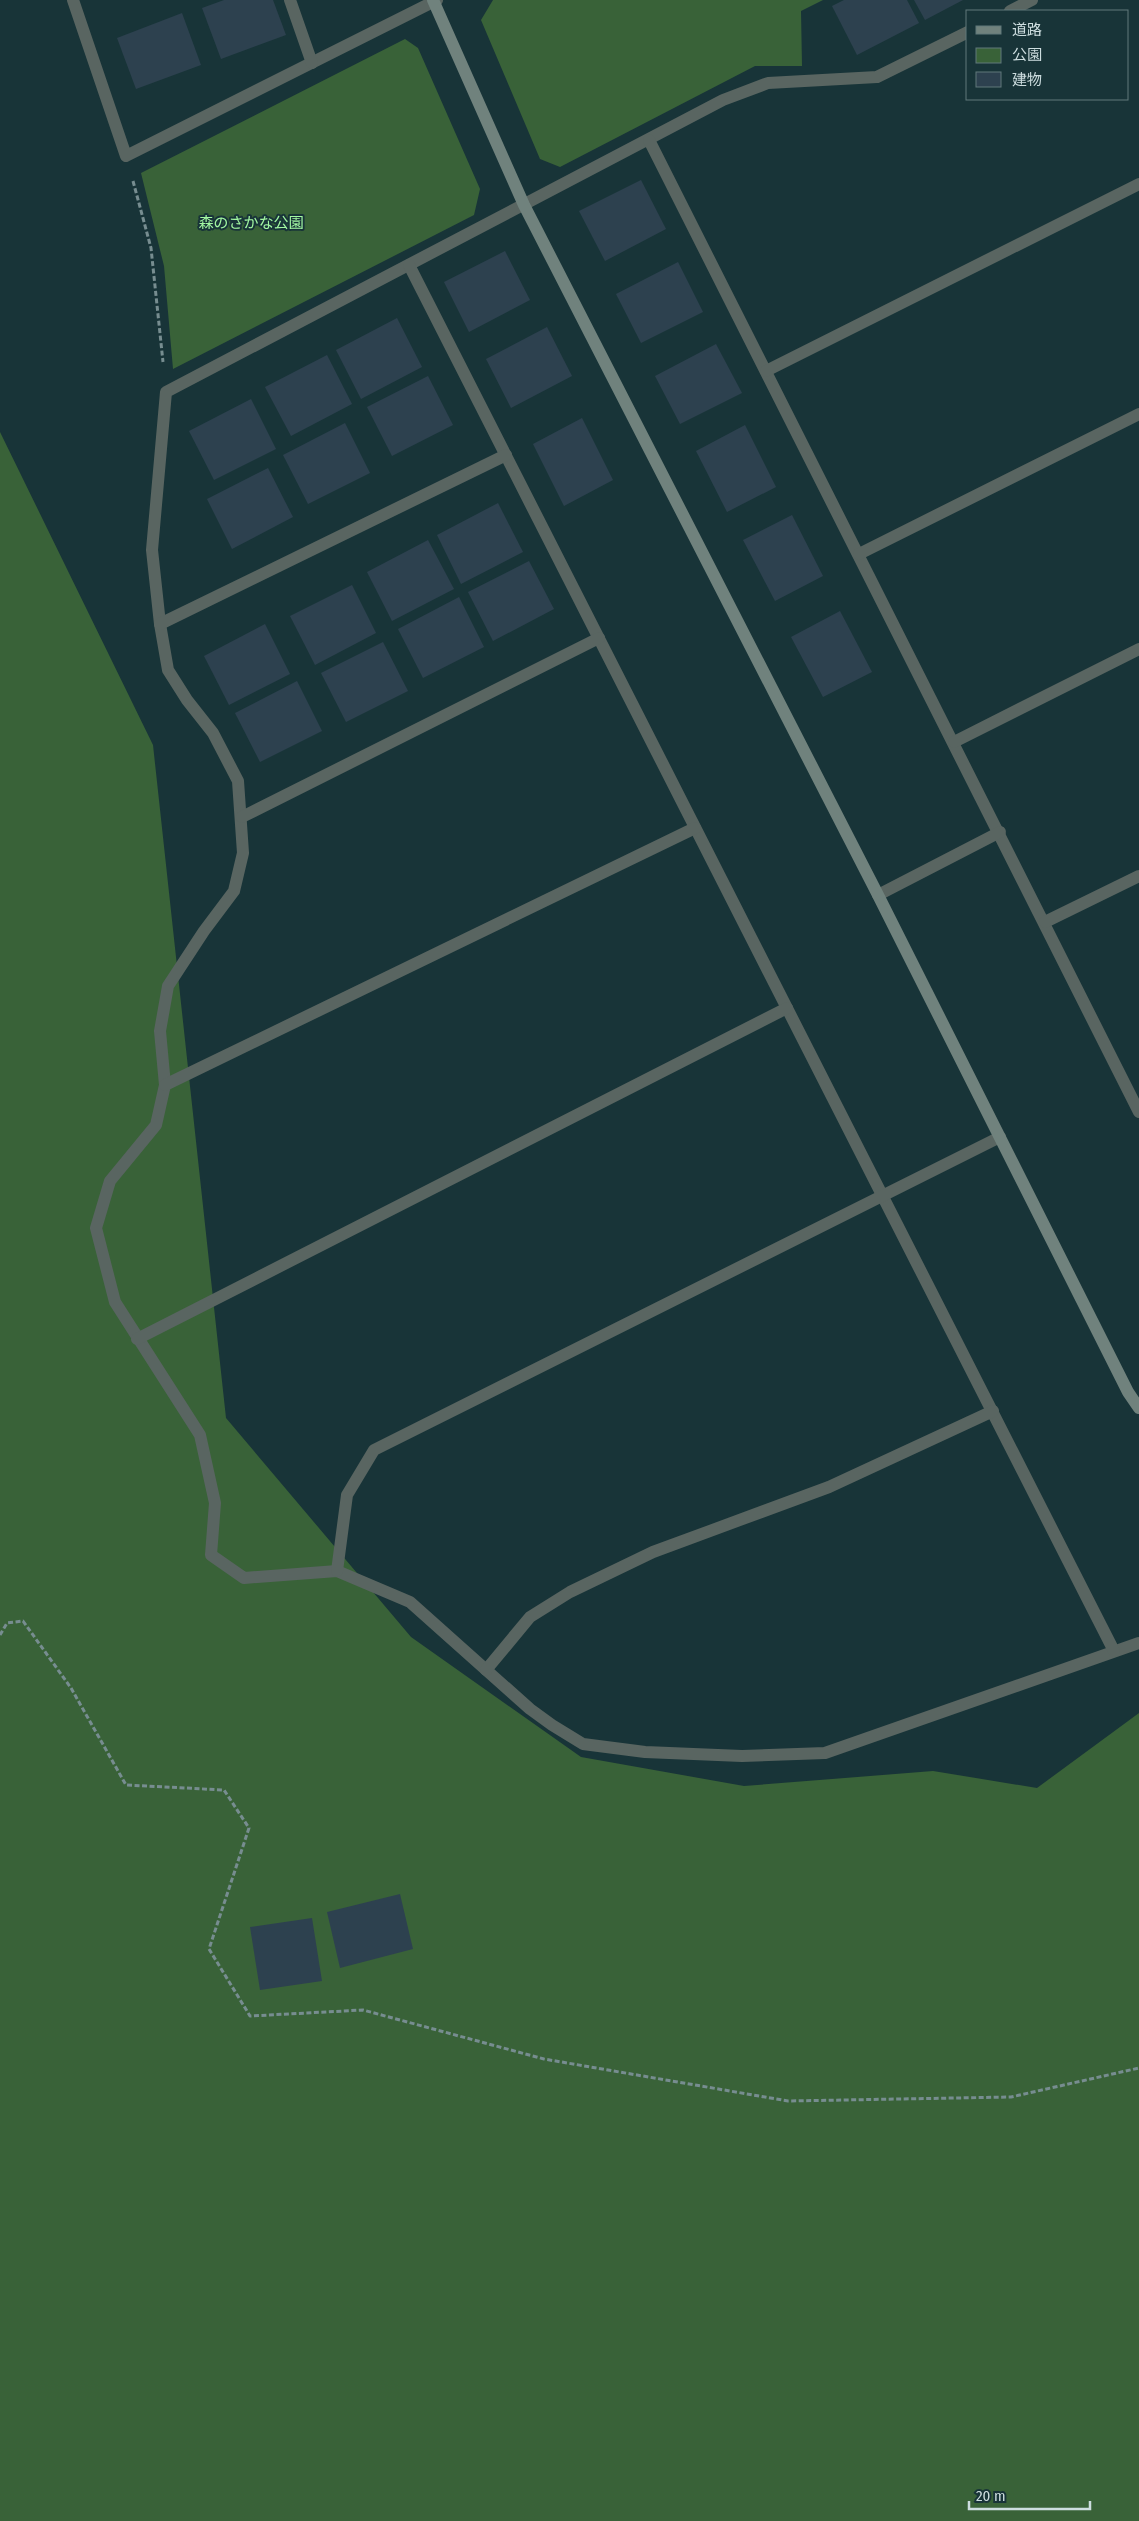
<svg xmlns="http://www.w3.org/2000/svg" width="1139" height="2521" font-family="'Fira Sans Condensed','Noto Sans JP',sans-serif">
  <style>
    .green { fill: #396238 }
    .building { fill: #2d414f }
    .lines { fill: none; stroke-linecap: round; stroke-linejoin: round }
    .path { stroke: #778d90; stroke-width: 3; stroke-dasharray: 5 2.5; stroke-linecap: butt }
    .street { stroke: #596561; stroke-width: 12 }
    .secondary { stroke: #70827d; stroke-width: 12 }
    .labels { text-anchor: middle; stroke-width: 4; stroke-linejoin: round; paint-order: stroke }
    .park-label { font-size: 15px; fill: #a3f8a2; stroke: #183438 }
  </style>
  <rect width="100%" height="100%" fill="#183438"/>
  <!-- green -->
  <g class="green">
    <path d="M493,0H823L801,11L802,66H755L560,167L540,159L481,20Z"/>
    <path d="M405,39L418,48L480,189L474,215L173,369L164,266L141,173Z"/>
    <path d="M0,432L153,745L226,1418L411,1637L581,1757L744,1786L933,1771L1037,1788L1139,1713V2521H0Z"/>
  </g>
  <!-- building -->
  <g class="building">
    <path d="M224,0H273L286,35L221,59L202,8Z"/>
    <path d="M844,0H907L919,23L857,55L832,6Z"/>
    <path d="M914,0H963L925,20Z"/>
    <path d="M182,13L201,65L136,89L117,38Z"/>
    <path d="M641,180L666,229L605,261L579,211Z"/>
    <path d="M505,251L530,300L469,332L444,282Z"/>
    <path d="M678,262L703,312L641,343L616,294Z"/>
    <path d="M397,318L422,367L361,399L336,350Z"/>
    <path d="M547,327L572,376L511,408L486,359Z"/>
    <path d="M716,344L742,393L680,424L655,376Z"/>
    <path d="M327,355L352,404L291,436L265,387Z"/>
    <path d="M428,376L453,425L392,456L367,407Z"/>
    <path d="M251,399L276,449L214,480L189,431Z"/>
    <path d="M582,418L613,480L564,506L533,444Z"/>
    <path d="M345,423L370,473L308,504L283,455Z"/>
    <path d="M745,425L776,487L727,512L696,451Z"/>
    <path d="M268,468L293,517L232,549L207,499Z"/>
    <path d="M498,503L523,552L461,584L437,535Z"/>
    <path d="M792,515L823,576L775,601L743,540Z"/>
    <path d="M428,540L454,589L392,621L367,572Z"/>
    <path d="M529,561L554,609L493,641L468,592Z"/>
    <path d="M352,585L376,633L315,665L290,616Z"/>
    <path d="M459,597L484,647L423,678L398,629Z"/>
    <path d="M840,611L872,672L823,697L791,637Z"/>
    <path d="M265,624L290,674L229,705L204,656Z"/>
    <path d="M383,642L408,691L346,722L321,673Z"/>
    <path d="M297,681L322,731L260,762L235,713Z"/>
    <path d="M400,1894L413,1949L340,1968L327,1912Z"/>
    <path d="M312,1918L322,1981L260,1990L250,1927Z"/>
  </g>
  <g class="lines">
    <!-- path -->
    <g class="path">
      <path d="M133,181L151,248L163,362"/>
      <path d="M0,1635L7,1623L23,1621L71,1688L126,1785L224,1790L249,1828L209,1949L250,2016L363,2010L544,2059L788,2101L1011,2097L1139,2068"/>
    </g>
    <!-- street -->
    <g class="street">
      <path d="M73,0L126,156L437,0"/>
      <path d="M290,0L312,63"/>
      <path d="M1010,11L1032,0"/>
      <path d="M968,32L877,77L768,83L723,100L166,392L152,550L160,624L168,670L187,700L213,733L238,781L243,853L234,891L204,931L168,986L160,1031L165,1085L156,1125L110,1181L96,1228L115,1302L200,1435L215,1503L211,1555L244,1578L337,1571L410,1602L530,1709L552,1725L583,1744L645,1752L742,1756L825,1753L1139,1643"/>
      <path d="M649,140L1139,1112"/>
      <path d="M409,265L1114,1651"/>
      <path d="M766,371L1139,184"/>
      <path d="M859,554L1139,414"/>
      <path d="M160,624L506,455"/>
      <path d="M954,742L1139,649"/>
      <path d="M242,817L599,638"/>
      <path d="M878,895L1000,832"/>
      <path d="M1045,922L1139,876"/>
      <path d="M165,1085L695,828"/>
      <path d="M137,1339L787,1008"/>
      <path d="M337,1571L347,1495L374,1450L1000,1137"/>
      <path d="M486,1670L530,1617L570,1592L653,1552L829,1487L993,1411"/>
    </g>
    <!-- secondary -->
    <path class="secondary" d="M433,0L524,205L878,895L1128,1392L1139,1408"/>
  </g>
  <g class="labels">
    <!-- park labels -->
    <g class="park-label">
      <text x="251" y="228">森のさかな公園</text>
    </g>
  </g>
  <!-- legend -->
  <rect x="966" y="10" width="162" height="90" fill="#183438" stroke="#60787b"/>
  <rect x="976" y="26" width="25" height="8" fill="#70827d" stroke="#60787b"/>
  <text x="1012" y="35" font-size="15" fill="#cddddf">道路</text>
  <rect x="976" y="48" width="25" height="15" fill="#396238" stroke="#60787b"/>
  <text x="1012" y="60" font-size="15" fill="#cddddf">公園</text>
  <rect x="976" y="72" width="25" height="15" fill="#2d414f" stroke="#60787b"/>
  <text x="1012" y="85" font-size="15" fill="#cddddf">建物</text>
  <!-- scale -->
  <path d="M969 2501v8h121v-8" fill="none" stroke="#cddddf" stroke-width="2.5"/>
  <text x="976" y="2501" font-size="15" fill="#cddddf" stroke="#183438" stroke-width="4" paint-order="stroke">20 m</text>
</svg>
